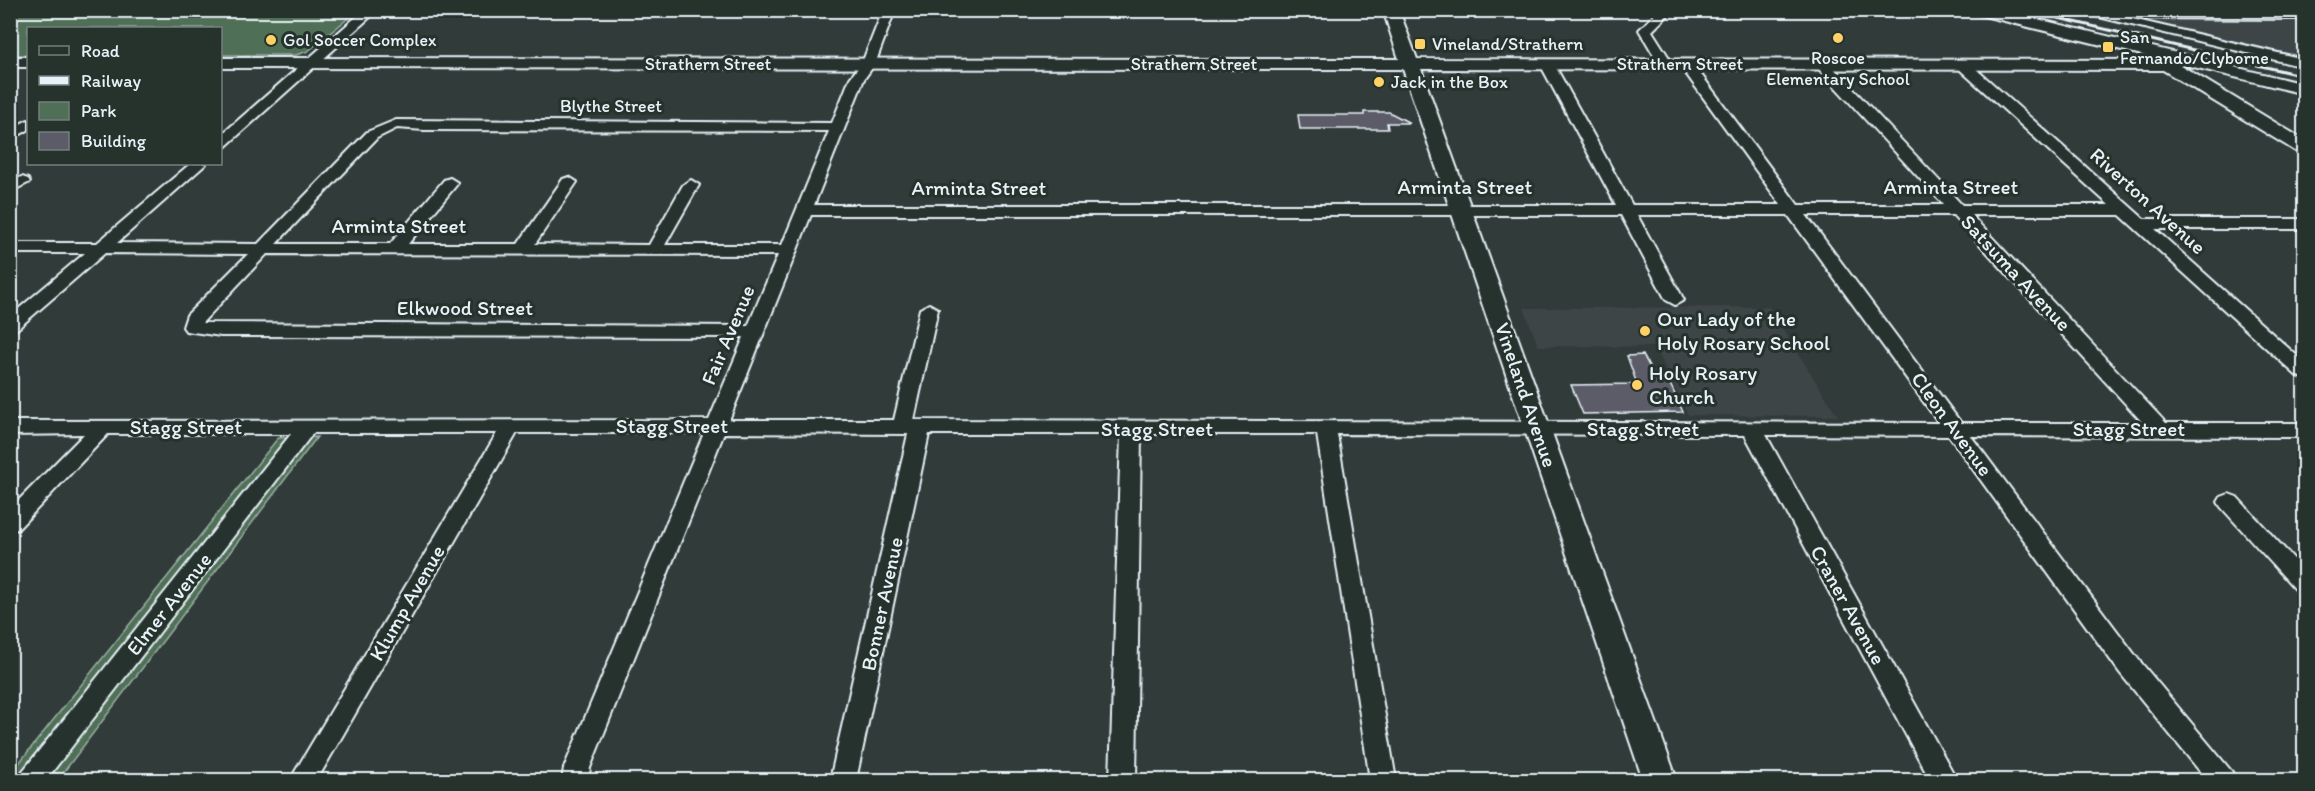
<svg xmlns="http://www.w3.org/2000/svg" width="2315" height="791" font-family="Itim,sans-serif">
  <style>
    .built { fill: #3e4547 }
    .green { fill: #506f57; stroke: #9cb0a8; stroke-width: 1.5 }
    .building { fill: #5b5c68; stroke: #e8f1f8; stroke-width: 1.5 }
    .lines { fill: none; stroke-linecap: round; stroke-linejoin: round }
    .minor-casing { stroke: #e8f1f8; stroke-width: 4 }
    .major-casing { stroke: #e8f1f8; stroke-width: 4 }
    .minor { fill: #26332d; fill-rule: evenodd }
    .major { fill: #26332d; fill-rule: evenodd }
    .rail { stroke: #e8f1f8; stroke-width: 3 }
    .poi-dot { fill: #ffd166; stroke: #26332d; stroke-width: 2 }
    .labels { text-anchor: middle; stroke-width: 6; stroke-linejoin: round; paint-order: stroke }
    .far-poi-label { font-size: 18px; fill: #e8f1f8; stroke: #26332d; text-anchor: start }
    .far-street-label { font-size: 18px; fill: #e8f1f8; stroke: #26332d }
    .street-label { font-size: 21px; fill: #e8f1f8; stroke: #26332d }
    .poi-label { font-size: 21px; fill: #e8f1f8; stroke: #26332d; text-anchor: start }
  </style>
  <rect width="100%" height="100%" fill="#313b39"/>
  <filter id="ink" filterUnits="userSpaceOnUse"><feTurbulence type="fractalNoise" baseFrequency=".0167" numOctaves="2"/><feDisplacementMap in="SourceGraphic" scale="12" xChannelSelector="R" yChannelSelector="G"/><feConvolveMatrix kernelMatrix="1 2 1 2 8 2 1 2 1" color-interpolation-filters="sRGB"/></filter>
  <g filter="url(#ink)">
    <!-- built -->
    <g class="built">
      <path d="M2100,11H2304V60L2159,27Z"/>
      <path d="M1769,307L1838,416L1688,415L1655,347L1538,346L1524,308Z"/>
    </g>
    <!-- green -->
    <g class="green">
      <path d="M122,11L131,15L166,10L357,11L308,51L296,55H221L220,28H28V55H11V11Z"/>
      <path d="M317,437L63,773H11L278,438Z"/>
    </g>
    <!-- building -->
    <g class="building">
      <path d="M1364,112H1389L1410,123H1387L1388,129H1300L1298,115H1364Z"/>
      <path d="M1643,355L1659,384H1670L1683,412L1583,414L1571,385L1637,384L1627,356Z"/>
    </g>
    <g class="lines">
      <!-- minor casing -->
      <g class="minor-casing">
        <g id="minor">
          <path d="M364,10H378L225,147L220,148V136Z"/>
          <path d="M883,10H895L875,64L864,79L814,205H1616L1540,64L1547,60L1554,64L1632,205H1781L1679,64L1686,60L1691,61L1798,205H1944L1817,67L1815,64L1822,60L1827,61L1962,205H2109L1957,67L1955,64L1962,60L1967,61L2144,219H2304L2303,229H2155L2304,362V378L2297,376L2120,215H1971L2166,423H2304V437L1971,436L2138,659L2232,772L2236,780H2207L2120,673L1949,436L1766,435L1957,780H1930L1745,435L1337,434L1396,780H1370L1317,434H1141L1136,780H1110L1121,434H929L856,780H830L908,434L724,433L590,768L588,780H562L564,768L704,433H517L317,780H290L497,433H313L46,780H18L22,772L291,434H108L18,529L10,531V509L84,434L10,435V421L709,420L744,337L221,336L186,331L183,327L187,315L248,254L105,253L16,330L10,331V316L85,253H10V243H97L190,164H206L117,243L258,244L367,132L396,120L832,123L850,78L862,63ZM397,128L424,130L829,131L782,245H665L699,185L691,180L683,185L649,245L535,244L577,182L569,177L563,179L518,244H408L458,183L450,178L444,180L390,244H276L377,138ZM811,215H1621L1666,300L1675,305L1684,300L1637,215H1788L1939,423L914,420L938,309L929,304L920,309L894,420H729ZM1806,215H1953L2143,423H1961ZM267,254L778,255L748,326L202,323Z"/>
          <path d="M1659,10H1673L1652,31L1673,64L1666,68L1661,67L1639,30Z"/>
          <path d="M2070,10H2094L2304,59V67Z"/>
          <path d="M2125,10L2304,11V19L2126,18L2120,14Z"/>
          <path d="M28,120V130L10,140V129Z"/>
          <path d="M22,177L28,179L30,182L10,192V181Z"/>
          <path d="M2229,494L2237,497L2304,570V593L2296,590L2221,507L2218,502L2221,497Z"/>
        </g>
      </g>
      <!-- major casing -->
      <g class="major-casing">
        <g id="major">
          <path d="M1383,10H1399L1417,59L2162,60L1972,13L1970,10H2000L2304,84V94L2177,63L2304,140V154L2297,152L2163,70L1421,69L1677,780H1643L1403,69L220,68V58L1399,59Z"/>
          <rect x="10" y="57" width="18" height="10"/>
        </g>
      </g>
      <!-- minor -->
      <use href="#minor" class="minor"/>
      <!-- major -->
      <use href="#major" class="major"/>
      <!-- rail -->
      <path class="rail" d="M2024,10L2304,76"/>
    </g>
  </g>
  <!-- markers -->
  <g class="poi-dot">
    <circle cx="1838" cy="38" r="6"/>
    <circle cx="271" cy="40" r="6"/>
    <rect x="1414" y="38" width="12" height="12" rx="3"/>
    <rect x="2102" y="41" width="12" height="12" rx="3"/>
    <circle cx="1379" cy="82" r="6"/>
    <circle cx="1645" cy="331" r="6"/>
    <circle cx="1637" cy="385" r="6"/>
  </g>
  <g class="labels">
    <!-- far-poi labels -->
    <g class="far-poi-label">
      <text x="2120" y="43">San<tspan x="2120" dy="21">Fernando/Clyborne</tspan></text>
      <text x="283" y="46">Gol Soccer Complex</text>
      <text x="1432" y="50">Vineland/Strathern</text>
      <text x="1838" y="64" text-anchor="middle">Roscoe<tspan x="1838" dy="21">Elementary School</tspan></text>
      <text x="1391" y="88">Jack in the Box</text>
    </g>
    <!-- far-street labels -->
    <g class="far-street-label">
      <text x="708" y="70">Strathern Street</text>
      <text x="1194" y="70">Strathern Street</text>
      <text x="1680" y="70">Strathern Street</text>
      <text x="611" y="112">Blythe Street</text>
    </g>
    <!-- street labels -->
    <g class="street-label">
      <text x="1465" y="194">Arminta Street</text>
      <text x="1951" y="194">Arminta Street</text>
      <text x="979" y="195">Arminta Street</text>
      <text transform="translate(2148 201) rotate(42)" y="7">Riverton Avenue</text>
      <text x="399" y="233">Arminta Street</text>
      <text transform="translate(2016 273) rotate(47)" y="7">Satsuma Avenue</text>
      <text x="465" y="315">Elkwood Street</text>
      <text transform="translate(728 335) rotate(-67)" y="7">Fair Avenue</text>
      <text transform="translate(1526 395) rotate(71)" y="7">Vineland Avenue</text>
      <text transform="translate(1952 424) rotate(54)" y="7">Cleon Avenue</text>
      <text x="672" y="433">Stagg Street</text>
      <text x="186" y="434">Stagg Street</text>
      <text x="1157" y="436">Stagg Street</text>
      <text x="1643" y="436">Stagg Street</text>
      <text x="2129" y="436">Stagg Street</text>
      <text transform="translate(407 603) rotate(-60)" y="7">Klump Avenue</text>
      <text transform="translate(169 604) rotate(-52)" y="7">Elmer Avenue</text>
      <text transform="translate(882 604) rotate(-78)" y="7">Bonner Avenue</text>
      <text transform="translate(1848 605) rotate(61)" y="7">Craner Avenue</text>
    </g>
    <!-- poi labels -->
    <g class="poi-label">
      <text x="1657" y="326">Our Lady of the<tspan x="1657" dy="24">Holy Rosary School</tspan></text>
      <text x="1649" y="380">Holy Rosary<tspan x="1649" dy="24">Church</tspan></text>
    </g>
  </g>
  <!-- margin -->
  <rect width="2315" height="791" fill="none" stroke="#26332d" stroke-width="36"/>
  <rect x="18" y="18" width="2279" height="755" fill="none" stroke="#e8f1f8" stroke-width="2" filter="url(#ink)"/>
  <!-- legend -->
  <rect x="27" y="27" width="195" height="138" fill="#26332d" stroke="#747f7e" stroke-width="1.5"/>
  <rect x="39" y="46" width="30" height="9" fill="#26332d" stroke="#747f7e" stroke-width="1.5"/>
  <text x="81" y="57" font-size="18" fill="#e8f1f8">Road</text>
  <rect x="39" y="76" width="30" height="9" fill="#e8f1f8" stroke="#747f7e" stroke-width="1.5"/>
  <text x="81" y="87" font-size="18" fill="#e8f1f8">Railway</text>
  <rect x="39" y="102" width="30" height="18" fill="#506f57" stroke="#747f7e" stroke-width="1.5"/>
  <text x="81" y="117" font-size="18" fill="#e8f1f8">Park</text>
  <rect x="39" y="132" width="30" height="18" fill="#5b5c68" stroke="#747f7e" stroke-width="1.5"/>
  <text x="81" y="147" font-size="18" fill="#e8f1f8">Building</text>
</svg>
